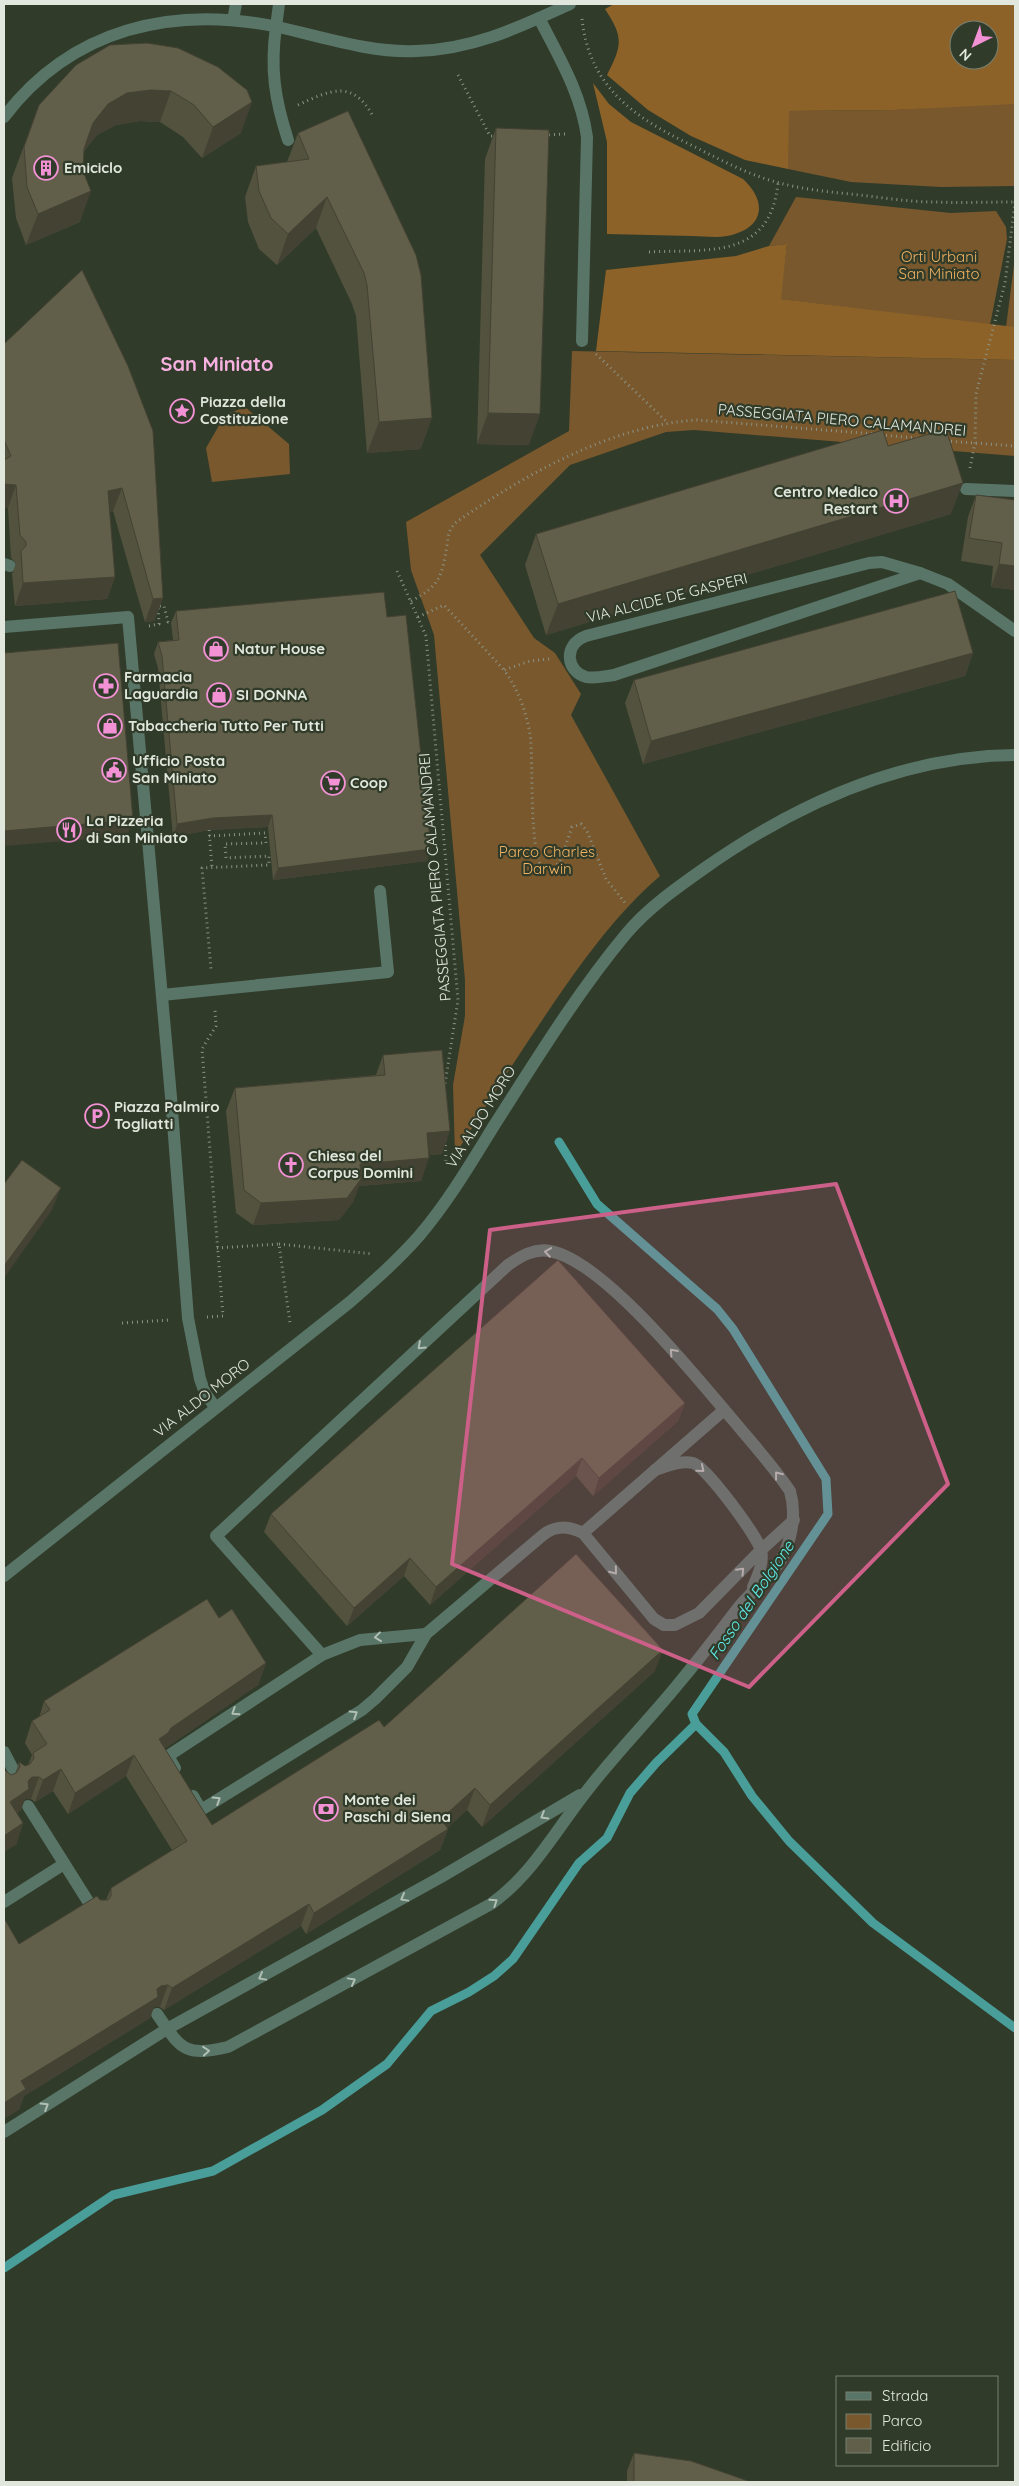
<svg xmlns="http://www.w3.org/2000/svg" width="1019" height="2486" font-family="Quicksand,sans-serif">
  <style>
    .green { fill: #79582d }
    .forest { fill: #8c6229; fill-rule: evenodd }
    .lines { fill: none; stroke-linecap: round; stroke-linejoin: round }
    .stream { stroke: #499e9a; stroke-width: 9 }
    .path { stroke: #8b9385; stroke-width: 3; stroke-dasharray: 1 4; stroke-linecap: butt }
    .service { stroke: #587567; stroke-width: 12 }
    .minor { stroke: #587567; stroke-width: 12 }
    .tertiary { stroke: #587567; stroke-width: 12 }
    .wall { fill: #53523f }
    .shaded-wall { fill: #444233 }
    .building { fill: #615f49; stroke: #444233 }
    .oneway { stroke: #b1bfb3 }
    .marked { fill: #cd6088; fill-opacity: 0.2; stroke: #cd6088; stroke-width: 4; stroke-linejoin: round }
    .labels { text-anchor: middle; stroke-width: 4.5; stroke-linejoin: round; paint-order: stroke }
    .poi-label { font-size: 15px; font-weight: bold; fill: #e1e7dc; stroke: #313b2a; text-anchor: start }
    .park-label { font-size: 15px; fill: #f1b363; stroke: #313b2a }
    .street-label { font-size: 15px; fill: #e1e7dc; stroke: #313b2a }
    .water-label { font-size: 16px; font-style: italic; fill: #61eeed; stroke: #313b2a }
    .district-label { font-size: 20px; font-weight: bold; fill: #f7b1e0; stroke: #313b2a }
  </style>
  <rect width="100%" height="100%" fill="#313b2a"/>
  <!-- green -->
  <g class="green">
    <path d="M988,104H1015V186L941,187L851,182L788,169V111L894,110Z"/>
    <path d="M796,197L951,213L996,211L1006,227L1007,239L990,325L780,299L787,244L769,246Z"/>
    <path d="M1015,257V327H1006Z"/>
    <path d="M572,351L1015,360V456L694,430L666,432L570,465L480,555L534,638L555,653L581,694L571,715L660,876C617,913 583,960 551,1007C518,1056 486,1105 455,1155L453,1085L465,1016V980L434,635L411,570L406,522L569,431Z"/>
    <path d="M245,407L289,444L290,474L212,482L206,448L225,415Z"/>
  </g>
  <!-- forest -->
  <g class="forest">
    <path d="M614,4H1015V104L894,110L789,111L788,169L745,160L691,136L648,110L607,75C622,45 624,38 605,9ZM959,30H989V60H959Z"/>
    <path d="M593,83L609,104L631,122L743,179C769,203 763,229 727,236C716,238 703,236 692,236C664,235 635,235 607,234V142Z"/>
    <path d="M787,244L781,299L1015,327V360L596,351L606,270L736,256L769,246Z"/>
  </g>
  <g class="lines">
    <!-- stream -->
    <g class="stream">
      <path d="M559,1142L597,1204L717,1309L733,1329L826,1479L828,1514L692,1714L696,1724L724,1752L752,1796L789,1841L873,1923L1015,2028"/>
      <path d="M4,2268L113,2195L213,2171L322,2110L387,2064L431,2011L469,1992L494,1976L513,1959L579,1863L607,1838L630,1793L656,1763L696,1724"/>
    </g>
    <!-- path -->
    <g class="path">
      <path d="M1012,4L1015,5"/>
      <path d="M582,19C589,85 632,116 687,143C713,156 739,170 766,179C796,189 829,192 860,195C885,198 910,202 935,202C962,203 989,202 1015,202"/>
      <path d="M458,75L490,136H495"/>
      <path d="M298,105C331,90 352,79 373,116"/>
      <path d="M544,135L565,134"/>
      <path d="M649,252C708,249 770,260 778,183"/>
      <path d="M596,354L667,422"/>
      <path d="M881,435L917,438"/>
      <path d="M946,441L1015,446"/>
      <path d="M970,468L975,443L976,394L1005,283L1015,202"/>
      <path d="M397,571L426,636L458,1000L445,1084"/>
      <path d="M411,601C440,586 442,576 447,545C448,536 449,530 455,523C524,475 612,425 697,420L875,434"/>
      <path d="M418,617L444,605L504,670"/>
      <path d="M149,626L159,624L158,606H164L168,622L173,621"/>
      <path d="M549,659L530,661L504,670C518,689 526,711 530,734C534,760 528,856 544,870H553L561,859L572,827L581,824L587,831L606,879L626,904"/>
      <path d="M209,830L212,868"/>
      <path d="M209,836L265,833L266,843L225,844L226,858L269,856V865L202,868L211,969"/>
      <path d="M445,1140L446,1161"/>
      <path d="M279,1244L373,1254"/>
      <path d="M217,1248L279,1244L290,1323"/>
      <path d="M207,1317L223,1316L202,1049L216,1026L215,1010"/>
      <path d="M122,1323L169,1320"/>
    </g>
    <!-- service -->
    <g class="service">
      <path d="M539,18C559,57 581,93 587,137L582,341"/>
      <path d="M276,27C270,69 275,100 288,140"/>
      <path d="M4,564L10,566"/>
      <path d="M162,995L388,972L380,891"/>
      <path d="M655,1470C667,1466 681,1460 693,1463C706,1466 757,1536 761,1550C764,1563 758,1575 753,1587"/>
      <path d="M583,1533L724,1410"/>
      <path d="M4,1752L18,1779"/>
      <path d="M175,1768L168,1756L322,1655L360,1640L426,1634"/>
      <path d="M193,1796L201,1810L362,1710L375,1699L407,1667L426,1634L543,1535C556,1525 568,1526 583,1533L654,1619L664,1625H675L699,1613L761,1550L794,1520"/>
      <path d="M28,1806L96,1914"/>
      <path d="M4,1902L64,1864"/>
      <path d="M157,2014C181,2049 184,2057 228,2047L491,1904C531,1876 556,1830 586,1792C615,1754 649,1720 679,1683C700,1658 719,1633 738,1608C752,1590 775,1574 784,1554C793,1533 796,1512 790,1491C773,1466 752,1443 733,1420C696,1377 604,1261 550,1251C534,1248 521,1256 508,1265L216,1536L322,1655"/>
      <path d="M4,2132L167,2029L441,1877L580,1795"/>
    </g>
    <!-- minor -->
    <g class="minor">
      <path d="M233,20L236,4"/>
      <path d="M276,27L279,4"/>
      <path d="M966,489L1015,491"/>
      <path d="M882,562L920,573L614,675C605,676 595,679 586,677C567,672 562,645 586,636L869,563Z"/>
      <path d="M920,573L948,584L1015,631"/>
      <path d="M4,627L128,617L171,1097L188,1318L200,1379L205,1393L215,1407"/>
    </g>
    <!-- tertiary -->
    <g class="tertiary">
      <path d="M4,117C72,28 173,5 278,27C323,37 370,53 416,51C472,50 520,27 570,4"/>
      <path d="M4,1576L350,1302C374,1281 398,1260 419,1236C448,1202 471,1163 495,1124C536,1060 577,993 626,934C647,909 675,889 702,870C794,805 901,756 1015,755"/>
    </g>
  </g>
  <!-- wall -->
  <g class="wall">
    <path d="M110,45L241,133L202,158L183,137L160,122L140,121L116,125L97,135L84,151L80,222L26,245L16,218L12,178L39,105Z"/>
    <path d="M348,111L421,449L367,453L356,316L352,304L316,228L277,265L259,249L248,222L245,197L256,166L287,162L298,133Z"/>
    <path d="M496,128L529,445L477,444L485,159Z"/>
    <path d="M82,270L163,598L154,621L145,622L113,511L109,512L115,577L107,599L15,606L12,574L16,563L11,558L8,508L4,507V344Z"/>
    <path d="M888,446L951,514L546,635L525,565L536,534Z"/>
    <path d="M976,495L1015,500V590L991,587L993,566L961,561L968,517Z"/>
    <path d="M176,611L387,617L431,849L427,861L273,880L268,827L209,830L173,837L158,668L154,654L158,642L173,640L171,623Z"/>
    <path d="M973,653L965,676L643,764L625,703L634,680Z"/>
    <path d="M383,1055L442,1154L429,1155L421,1181L359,1186L353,1202L339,1220L253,1225L236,1213L226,1111L235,1088L376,1075Z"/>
    <path d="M685,1403L678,1421L593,1496L576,1476L430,1605L404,1576L347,1626L264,1532L271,1514Z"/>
    <path d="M219,1618L266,1663L258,1685L164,1749L212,1825L384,1727L655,1671L482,1827L467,1810L447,1828L448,1829L440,1850L306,1934L301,1926L164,2010L160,2007H154L150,2018L24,2096L19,2110V1944L100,1900H106L111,1888L172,1850L126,1776L68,1814L53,1791L35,1802L31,1799H25L21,1810L17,1813L23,1823L16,1845L11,1775L15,1774L19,1762L25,1766L28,1765L32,1755L25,1743L32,1721L39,1718L44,1701Z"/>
    <path d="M634,2453L751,2482H627V2471Z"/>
  </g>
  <!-- shaded-wall -->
  <g class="shaded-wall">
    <path d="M151,90L171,91L160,122L140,121L116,125L97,135L81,154L93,123L108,104L127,93Z"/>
    <path d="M252,102L241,133L202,158L213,127Z"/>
    <path d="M91,191L80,222L26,245L38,214Z"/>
    <path d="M327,197L316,228L277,265L288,234Z"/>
    <path d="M488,413L540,414L529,445L477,444Z"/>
    <path d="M432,418L421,449L367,453L379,422Z"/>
    <path d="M963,483L951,514L546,635L558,604Z"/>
    <path d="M4,484L16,485L8,508L4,507Z"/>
    <path d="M122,488L113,511L99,514L108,491Z"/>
    <path d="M999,564L1015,566V590L991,587Z"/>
    <path d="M115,577L107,599L15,606L23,583Z"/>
    <path d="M163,598L154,621L145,622L153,599Z"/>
    <path d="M973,653L965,676L643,764L651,741Z"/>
    <path d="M272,815L268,827L209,830L173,837L177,824L213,818Z"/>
    <path d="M133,820L127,836L4,846V831Z"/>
    <path d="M431,849L427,861L273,880L278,868Z"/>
    <path d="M450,1131L442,1154L418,1156L427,1133Z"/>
    <path d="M429,1158L421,1181L359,1186L353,1202L339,1220L253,1225L261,1203L360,1164Z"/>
    <path d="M61,1188L52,1210L4,1278V1266Z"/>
    <path d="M685,1403L678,1421L593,1496L599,1478Z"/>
    <path d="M582,1458L576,1476L430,1605L436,1587Z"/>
    <path d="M410,1558L404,1576L347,1626L354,1608Z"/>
    <path d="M663,1650L655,1671L482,1827L490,1805Z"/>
    <path d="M266,1663L258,1685L164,1749L159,1739L171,1728Z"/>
    <path d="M134,1755L126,1776L68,1814L75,1793Z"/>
    <path d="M61,1769L53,1791L35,1802L43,1780Z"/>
    <path d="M32,1777H39L31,1799H25L21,1810L4,1822L10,1802Z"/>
    <path d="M475,1788L467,1810L441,1833L448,1829L440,1850L306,1934L314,1913L441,1819Z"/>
    <path d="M23,1823L16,1845L4,1852V1836Z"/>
    <path d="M309,1904L301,1926L164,2010L172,1988Z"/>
    <path d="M168,1985L160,2007H154L150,2018L24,2096L19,2110L4,2119V2103L21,2081L157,1989L161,1986Z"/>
  </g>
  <!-- building -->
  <g class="building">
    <path d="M147,43L178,48L218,67L247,90L252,102L213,127L194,105L171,91L151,90L127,93L108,104L93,123L84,149L83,171L91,191L38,214L27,187L24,147L39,105L76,65L110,45Z"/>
    <path d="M348,111L416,255L421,275L432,418L379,422L367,285L364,273L327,197L288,234L271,218L259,191L256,166L309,159L298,133Z"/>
    <path d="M496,128L549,130L540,414L488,413Z"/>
    <path d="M82,270L128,366L153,431L163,598L153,599L122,488L108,491L115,577L23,583L21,551L26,546V542L20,535L16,485L4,484V460L11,456L4,440V344Z"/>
    <path d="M946,429L963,483L558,604L536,534L883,430L888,446Z"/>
    <path d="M976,495L1015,500V566L999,564L1002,543L969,538Z"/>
    <path d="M955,591L973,653L651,741L634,680Z"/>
    <path d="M384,592L387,617L406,615L431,849L278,868L272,815L213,818L177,824L162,656L158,642L179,640L176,611Z"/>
    <path d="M118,643L133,820L4,831V653Z"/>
    <path d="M442,1050L450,1131L427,1133L429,1158L360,1164L361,1179L347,1198L261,1203L244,1190L235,1088L385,1075L383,1055Z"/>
    <path d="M22,1160L61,1188L4,1266V1184Z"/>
    <path d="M558,1260L685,1403L599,1478L582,1458L436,1587L410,1558L354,1608L271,1514Z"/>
    <path d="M576,1554L663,1650L490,1805L475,1788L441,1819L448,1829L314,1913L309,1904L172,1988L168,1985L161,1986L157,1989L158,1997L21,2081L26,2089L4,2103V1918L19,1944L97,1896L100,1900H108L111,1896V1888L187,1841L134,1755L75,1793L61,1769L43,1780L39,1777H32L28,1781L29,1789L10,1802L23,1823L4,1836V1771L5,1770L11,1775L16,1773L20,1767L19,1762L25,1766L30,1764L34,1758L33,1753L47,1744L32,1721L50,1710L44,1701L207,1599L219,1618L232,1609L266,1663L171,1728L168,1733L159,1739L212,1825L379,1720L384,1727Z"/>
    <path d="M634,2453L691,2461L751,2482H634Z"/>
  </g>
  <!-- one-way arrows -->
  <defs><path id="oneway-chevron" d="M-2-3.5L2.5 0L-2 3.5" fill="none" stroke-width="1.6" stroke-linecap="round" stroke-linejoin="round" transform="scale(1.25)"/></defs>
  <g class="oneway">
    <use href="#oneway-chevron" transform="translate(548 1252) rotate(-172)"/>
    <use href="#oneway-chevron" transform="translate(421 1346) rotate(137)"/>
    <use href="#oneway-chevron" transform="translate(673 1352) rotate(-132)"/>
    <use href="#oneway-chevron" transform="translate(701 1469) rotate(40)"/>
    <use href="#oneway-chevron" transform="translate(778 1475) rotate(-128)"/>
    <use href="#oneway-chevron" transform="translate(614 1571) rotate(51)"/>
    <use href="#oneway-chevron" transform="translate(741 1571) rotate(-47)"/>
    <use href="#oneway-chevron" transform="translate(378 1637) rotate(173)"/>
    <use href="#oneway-chevron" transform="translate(235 1712) rotate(147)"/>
    <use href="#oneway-chevron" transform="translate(354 1714) rotate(-32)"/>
    <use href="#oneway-chevron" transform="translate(217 1800) rotate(-32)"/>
    <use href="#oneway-chevron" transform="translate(544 1816) rotate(149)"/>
    <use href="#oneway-chevron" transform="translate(404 1898) rotate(151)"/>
    <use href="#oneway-chevron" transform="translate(494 1902) rotate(-34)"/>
    <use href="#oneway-chevron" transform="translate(262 1977) rotate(151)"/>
    <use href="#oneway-chevron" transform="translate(352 1981) rotate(-29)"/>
    <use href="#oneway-chevron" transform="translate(206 2051) rotate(-5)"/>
    <use href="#oneway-chevron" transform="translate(45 2106) rotate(-32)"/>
  </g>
  <!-- marked area -->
  <path class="marked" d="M836,1184L948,1484L749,1687L452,1564L490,1230Z"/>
  <!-- icons -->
  <defs>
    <g id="building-ring" transform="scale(1.25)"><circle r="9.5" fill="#313b2a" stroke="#f391d5" stroke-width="1.5"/><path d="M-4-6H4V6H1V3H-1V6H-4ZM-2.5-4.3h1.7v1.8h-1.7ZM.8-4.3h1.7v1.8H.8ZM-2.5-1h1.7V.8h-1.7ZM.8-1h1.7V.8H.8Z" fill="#f391d5"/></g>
    <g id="sight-ring" transform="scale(1.25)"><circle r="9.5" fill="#313b2a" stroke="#f391d5" stroke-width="1.5"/><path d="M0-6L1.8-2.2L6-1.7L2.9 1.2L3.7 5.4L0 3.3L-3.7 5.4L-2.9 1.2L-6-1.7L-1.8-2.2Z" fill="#f391d5"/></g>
    <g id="hospital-ring" transform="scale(1.25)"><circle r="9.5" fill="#313b2a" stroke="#f391d5" stroke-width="1.5"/><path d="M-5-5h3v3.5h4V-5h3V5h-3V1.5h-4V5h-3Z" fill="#f391d5"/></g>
    <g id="shop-ring" transform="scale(1.25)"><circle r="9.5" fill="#313b2a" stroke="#f391d5" stroke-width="1.5"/><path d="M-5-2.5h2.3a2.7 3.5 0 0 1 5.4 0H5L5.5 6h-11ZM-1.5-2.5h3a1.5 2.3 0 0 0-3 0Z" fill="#f391d5"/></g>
    <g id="pharmacy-ring" transform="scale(1.25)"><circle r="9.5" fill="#313b2a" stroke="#f391d5" stroke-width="1.5"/><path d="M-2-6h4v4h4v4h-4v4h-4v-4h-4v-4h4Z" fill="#f391d5"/></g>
    <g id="civic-ring" transform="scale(1.25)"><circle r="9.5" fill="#313b2a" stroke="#f391d5" stroke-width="1.5"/><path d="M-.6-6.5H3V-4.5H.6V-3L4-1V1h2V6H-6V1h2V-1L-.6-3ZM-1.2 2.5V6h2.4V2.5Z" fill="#f391d5"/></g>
    <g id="supermarket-ring" transform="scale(1.25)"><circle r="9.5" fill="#313b2a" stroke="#f391d5" stroke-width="1.5"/><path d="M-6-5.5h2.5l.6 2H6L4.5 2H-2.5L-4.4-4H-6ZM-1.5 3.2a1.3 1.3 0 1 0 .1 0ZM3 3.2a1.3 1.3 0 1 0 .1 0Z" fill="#f391d5"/></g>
    <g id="restaurant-ring" transform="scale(1.25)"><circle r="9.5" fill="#313b2a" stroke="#f391d5" stroke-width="1.5"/><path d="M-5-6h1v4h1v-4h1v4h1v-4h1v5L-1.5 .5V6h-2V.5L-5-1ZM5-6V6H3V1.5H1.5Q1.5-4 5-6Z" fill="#f391d5"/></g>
    <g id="parking-ring" transform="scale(1.25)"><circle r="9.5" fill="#313b2a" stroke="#f391d5" stroke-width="1.5"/><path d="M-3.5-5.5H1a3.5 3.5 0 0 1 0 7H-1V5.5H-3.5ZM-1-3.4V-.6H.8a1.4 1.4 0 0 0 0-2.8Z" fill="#f391d5"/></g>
    <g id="church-ring" transform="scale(1.25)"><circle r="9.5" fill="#313b2a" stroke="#f391d5" stroke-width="1.5"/><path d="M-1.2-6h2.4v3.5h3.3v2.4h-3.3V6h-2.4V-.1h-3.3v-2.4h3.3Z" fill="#f391d5"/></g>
    <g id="bank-ring" transform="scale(1.25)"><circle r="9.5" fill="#313b2a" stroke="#f391d5" stroke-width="1.5"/><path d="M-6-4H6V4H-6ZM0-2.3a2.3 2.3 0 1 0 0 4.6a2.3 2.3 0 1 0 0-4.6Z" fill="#f391d5"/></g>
  </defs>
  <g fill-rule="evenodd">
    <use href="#building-ring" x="46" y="168"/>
    <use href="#sight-ring" x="182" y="411"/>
    <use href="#hospital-ring" x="896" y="501"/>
    <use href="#shop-ring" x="216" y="649"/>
    <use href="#pharmacy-ring" x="106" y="686"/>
    <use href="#shop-ring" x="219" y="695"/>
    <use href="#shop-ring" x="110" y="726"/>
    <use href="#civic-ring" x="114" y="770"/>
    <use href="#supermarket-ring" x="333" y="783"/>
    <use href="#restaurant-ring" x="69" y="830"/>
    <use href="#parking-ring" x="97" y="1116"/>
    <use href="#church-ring" x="291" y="1165"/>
    <use href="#bank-ring" x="326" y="1809"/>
  </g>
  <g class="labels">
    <!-- poi labels -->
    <g class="poi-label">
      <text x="64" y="173">Emiciclo</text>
      <text x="200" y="407">Piazza della<tspan x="200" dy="17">Costituzione</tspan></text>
      <text x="878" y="497" text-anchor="end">Centro Medico<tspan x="878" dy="17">Restart</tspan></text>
      <text x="234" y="654">Natur House</text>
      <text x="124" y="682">Farmacia<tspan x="124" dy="17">Laguardia</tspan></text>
      <text x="236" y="700">SI DONNA</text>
      <text x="128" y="731">Tabaccheria Tutto Per Tutti</text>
      <text x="132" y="766">Ufficio Posta<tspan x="132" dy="17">San Miniato</tspan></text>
      <text x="350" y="788">Coop</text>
      <text x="86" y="826">La Pizzeria<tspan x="86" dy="17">di San Miniato</tspan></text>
      <text x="114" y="1112">Piazza Palmiro<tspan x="114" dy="17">Togliatti</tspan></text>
      <text x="308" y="1161">Chiesa del<tspan x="308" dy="17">Corpus Domini</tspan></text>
      <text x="344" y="1805">Monte dei<tspan x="344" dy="17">Paschi di Siena</tspan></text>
    </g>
    <!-- park labels -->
    <g class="park-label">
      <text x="939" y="262">Orti Urbani<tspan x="939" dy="17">San Miniato</tspan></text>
      <text x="547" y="857">Parco Charles<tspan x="547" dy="17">Darwin</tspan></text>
    </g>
    <!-- street labels -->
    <g class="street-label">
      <text transform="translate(842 420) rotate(5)" y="5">PASSEGGIATA PIERO CALAMANDREI</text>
      <text transform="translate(667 598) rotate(-14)" y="5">VIA ALCIDE DE GASPERI</text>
      <text transform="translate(435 877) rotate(-95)" y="5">PASSEGGIATA PIERO CALAMANDREI</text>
      <text transform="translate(481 1117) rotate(-58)" y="5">VIA ALDO MORO</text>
      <text transform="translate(202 1398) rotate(-38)" y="5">VIA ALDO MORO</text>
    </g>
    <!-- water labels -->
    <g class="water-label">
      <text transform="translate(751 1600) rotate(-56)" y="6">Fosso del Bolgione</text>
    </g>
    <!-- district labels -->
    <g class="district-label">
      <text x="217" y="371">San Miniato</text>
    </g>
  </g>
  <!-- border -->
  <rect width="1019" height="2486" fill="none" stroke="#e1e7dc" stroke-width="10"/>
  <!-- legend -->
  <rect x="836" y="2376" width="162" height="90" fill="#313b2a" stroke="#778071"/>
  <rect x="846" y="2392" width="25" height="8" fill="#587567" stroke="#778071"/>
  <text x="882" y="2401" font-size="15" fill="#e1e7dc">Strada</text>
  <rect x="846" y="2414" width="25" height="15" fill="#79582d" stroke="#778071"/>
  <text x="882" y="2426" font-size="15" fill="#e1e7dc">Parco</text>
  <rect x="846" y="2438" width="25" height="15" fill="#615f49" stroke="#778071"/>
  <text x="882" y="2451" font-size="15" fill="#e1e7dc">Edificio</text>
  <!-- north arrow -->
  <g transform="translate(974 45) rotate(222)"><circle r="24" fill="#313b2a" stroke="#778071"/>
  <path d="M0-4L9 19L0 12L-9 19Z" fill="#f391d5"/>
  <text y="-8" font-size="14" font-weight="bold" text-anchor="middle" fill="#e1e7dc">N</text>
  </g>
</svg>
